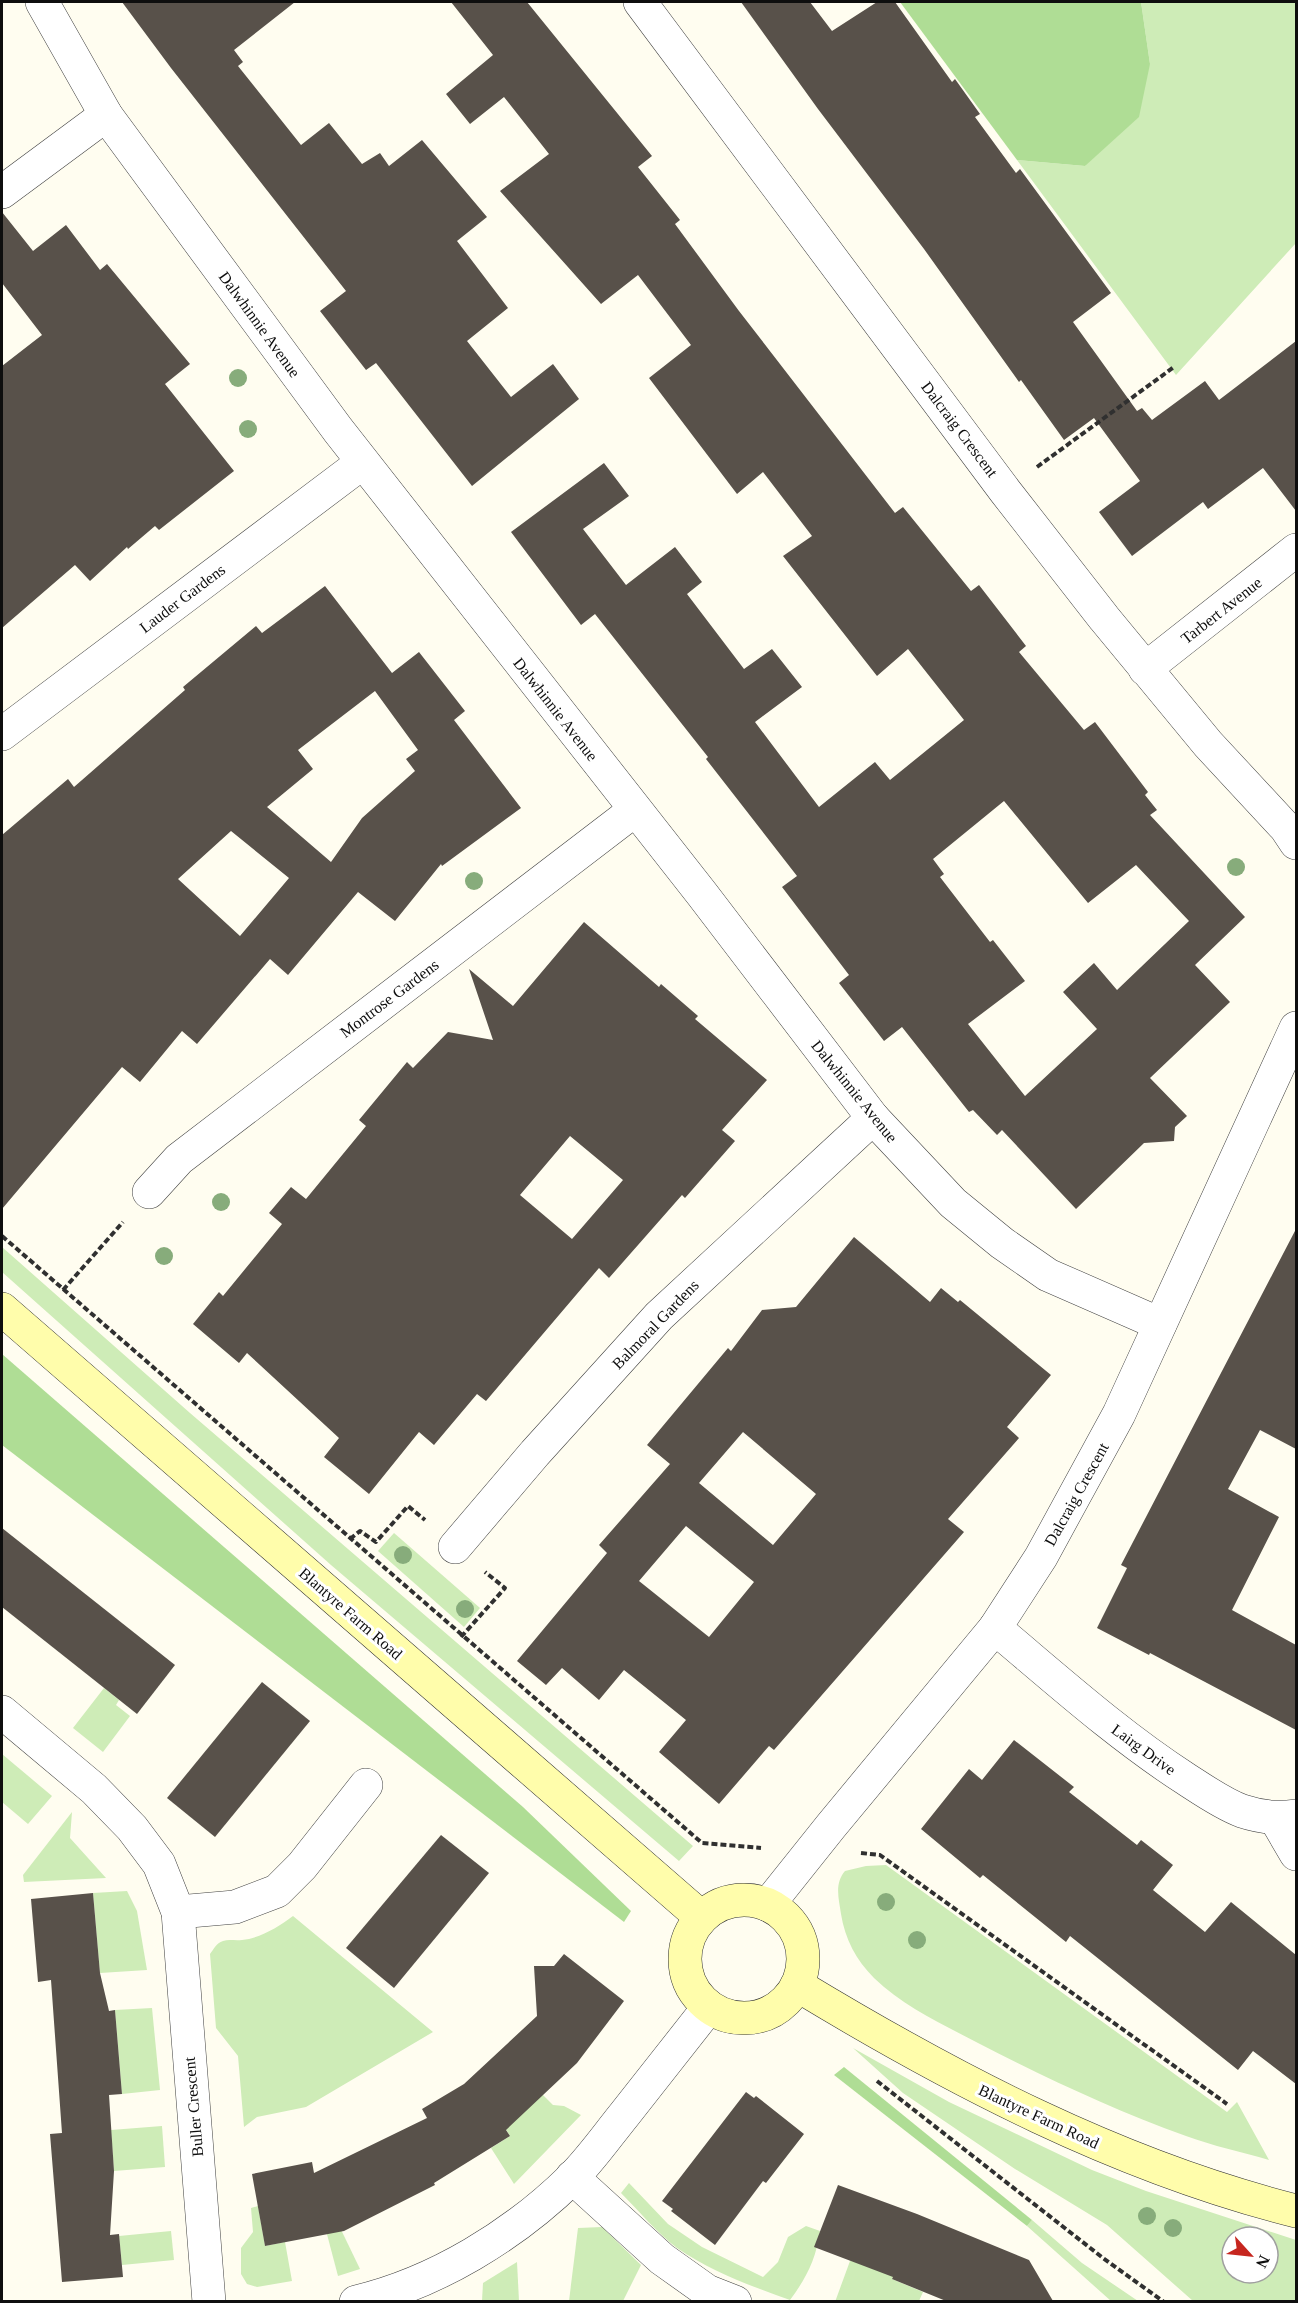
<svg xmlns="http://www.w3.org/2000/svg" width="1298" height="2303" font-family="'Times New Roman',serif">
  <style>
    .green { fill: #ceecb7; fill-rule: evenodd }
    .forest { fill: #afdd95 }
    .building { fill: #58514a; fill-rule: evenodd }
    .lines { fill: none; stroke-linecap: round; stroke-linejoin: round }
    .minor-casing { stroke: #414141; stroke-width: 34 }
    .secondary-casing { stroke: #303030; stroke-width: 34 }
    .path { stroke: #303030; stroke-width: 4; stroke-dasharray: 6 3; stroke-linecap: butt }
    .minor { stroke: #fff; stroke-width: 33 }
    .secondary { stroke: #fffdab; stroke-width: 33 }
    .tree { fill: #87ac7b }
    .labels { text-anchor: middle; stroke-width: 6; stroke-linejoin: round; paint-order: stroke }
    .street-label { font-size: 16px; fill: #0e0e0e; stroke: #fff }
  </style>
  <rect width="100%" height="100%" fill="#fffdf0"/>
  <!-- green -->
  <g class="green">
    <path d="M1141,2H1296V243L1176,375L1017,160L1085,166L1150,64Z"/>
    <path d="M2,1247L190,1413L693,1846L679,1861L331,1565L2,1272Z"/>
    <path d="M394,1533L480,1608L464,1627L378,1551Z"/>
    <path d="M104,1688L119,1700L116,1705L130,1716L103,1752L73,1728Z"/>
    <path d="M2,1754L52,1796L28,1824L2,1802Z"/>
    <path d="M72,1812L70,1838L106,1878L24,1882L23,1875Z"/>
    <path d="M886,1865L1227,2112L1237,2102L1269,2160C1242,2152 1213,2146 1186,2136C1114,2110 1046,2078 978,2043C942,2024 904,2007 874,1978C856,1960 845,1939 841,1914C839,1899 834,1884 845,1871L866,1866Z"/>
    <path d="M127,1891L137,1911L147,1970L100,1973L93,1893Z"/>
    <path d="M293,1916L433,2032L306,2107L257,2117L244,2127L238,2056L216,2028L210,1954C214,1949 216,1943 223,1941C229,1939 235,1941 242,1940C261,1938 278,1927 293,1916Z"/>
    <path d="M152,2008L160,2090L122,2094L115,2010Z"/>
    <path d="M853,2048L949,2102L1092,2170L1146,2191L1296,2240V2301H1193L1107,2225L1015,2169L903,2093ZM1232,2237H1268V2273H1232Z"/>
    <path d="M543,2095L553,2105L564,2106L581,2115L514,2184L491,2148L510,2136L488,2100Z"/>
    <path d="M162,2126L165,2167L114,2171L111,2130Z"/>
    <path d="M629,2183L668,2224L702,2247L763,2277L778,2262L788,2237L806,2226L820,2231C816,2259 807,2277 790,2300C751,2286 712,2272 677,2248C657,2233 639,2211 621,2193Z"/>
    <path d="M258,2206L265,2246L285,2242L292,2281L257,2287L247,2284L241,2274V2248L253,2232L251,2208Z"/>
    <path d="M332,2211L360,2269L338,2276L324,2223Z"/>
    <path d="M1032,2220L1082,2263L1138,2301H1111L1027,2226Z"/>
    <path d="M602,2227L641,2265L623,2301H569L578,2228Z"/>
    <path d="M171,2231L174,2260L122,2265L119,2236Z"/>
    <path d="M850,2261L899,2264L892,2279L923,2292L919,2301L835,2302Z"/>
    <path d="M517,2262L519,2301H482L483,2283Z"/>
  </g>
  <!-- forest -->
  <g class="forest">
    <path d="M900,2H1141L1150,64L1139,117L1085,166L1017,160Z"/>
    <path d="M2,1354L523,1807L631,1911L624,1922L2,1445Z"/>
    <path d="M844,2067L1032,2220L1027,2226L834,2075Z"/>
  </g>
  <!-- building -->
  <g class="building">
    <path d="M122,2H295L234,50L243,62L238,66L301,145L329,123L362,164L380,153L389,166L422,140L487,217L457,241L508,308L467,341L511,397L553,364L579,399L472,486L376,363L366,370L320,311L346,291L171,68Z"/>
    <path d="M451,2H527L652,156L638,167L680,220L675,224L739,311L895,513L903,507L971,591L979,585L1026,646L1019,652L1084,730L1095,722L1148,792L1145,795L1157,810L1150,815L1245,917L1195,965L1230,1002L1150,1078L1187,1116L1175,1127L1174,1141L1144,1143L1076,1209L1002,1130L997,1135L973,1110L969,1112L902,1027L884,1041L839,983L849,975L782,887L797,876L706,759L708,757L595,614L581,625L511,532L604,463L629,496L583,529L626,585L675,547L702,582L687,594L744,669L772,649L802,687L755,722L819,807L875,762L890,780L964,720L908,649L877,676L783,556L812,536L763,472L737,494L649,378L691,345L638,275L601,304L500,191L549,154L504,97L470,124L446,94L493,55ZM1004,801L1088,903L1136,865L1189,921L1117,990L1094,963L1063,992L1097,1029L1025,1096L968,1024L1025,981L993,940L990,942L940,877L944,874L933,859Z"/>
    <path d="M741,2H810L832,31L877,2H895L952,82L955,79L980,114L975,117L1016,173L1020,169L1111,293L1073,322L1137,411L1142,408L1152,420L1205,381L1219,400L1296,341V511L1263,468L1208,509L1203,502L1132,556L1099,512L1140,481L1094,418L1064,440L1021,380L1019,382L924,249L818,109Z"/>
    <path d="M2,212L33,251L66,225L100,270L107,264L190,364L165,384L234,471L159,530L155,526L128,549L127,547L90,581L75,565L2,628V366L42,335L2,283Z"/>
    <path d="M325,586L392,673L419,652L465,711L454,720L521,808L442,866L441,864L395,921L358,892L288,975L270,959L197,1044L182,1031L140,1082L122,1067L2,1209V835L68,779L74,787L185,690L183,687L256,626L262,633ZM375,691L418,750L406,759L415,771L362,818L331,862L267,807L313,769L298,750ZM231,831L289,878L240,936L178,879Z"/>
    <path d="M584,922L659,987L661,984L698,1016L695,1019L767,1080L722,1130L735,1141L685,1198L682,1195L609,1278L599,1268L486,1401L477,1394L434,1445L419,1432L369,1494L324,1457L339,1438L247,1353L239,1363L193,1324L219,1292L223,1296L282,1224L269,1213L291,1187L306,1199L366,1126L359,1120L407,1062L413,1068L448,1032L493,1040L469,969L513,1006ZM570,1136L623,1180L572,1239L520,1195Z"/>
    <path d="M1296,1229V1449L1260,1430L1228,1489L1279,1517L1232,1610L1296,1645V1730L1150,1653L1149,1655L1097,1628L1127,1568L1121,1565Z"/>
    <path d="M854,1237L930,1302L941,1288L958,1302L960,1300L1051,1375L1007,1427L1019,1438L948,1519L964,1532L774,1750L769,1746L719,1804L659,1752L686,1720L624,1670L599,1700L562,1668L546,1685L517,1661L607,1553L599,1545L670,1464L647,1445L728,1348L731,1351L762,1310L796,1307ZM743,1432L816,1494L773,1545L699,1483ZM686,1526L754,1582L709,1637L639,1581Z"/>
    <path d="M2,1528L175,1665L137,1714L2,1607Z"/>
    <path d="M262,1682L310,1721L215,1837L167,1798Z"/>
    <path d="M1014,1740L1074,1787L1069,1792L1137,1845L1141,1840L1173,1865L1153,1890L1205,1932L1231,1902L1296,1955V2084L1253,2051L1238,2070L1070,1936L1066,1942L983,1875L980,1878L921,1829L969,1769L982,1780Z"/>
    <path d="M441,1835L489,1873L394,1988L346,1948Z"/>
    <path d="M93,1893L100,1973L109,2011L115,2010L122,2094L109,2095L114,2171L110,2235L119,2234L123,2277L62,2282L50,2134L62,2133L51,1980L38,1982L31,1899Z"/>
    <path d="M564,1954L624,2001L577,2063L506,2130L510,2136L434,2183L435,2185L344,2231L265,2246L252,2174L312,2162L314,2173L427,2118L422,2109L464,2084L537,2016L534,1966H554Z"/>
    <path d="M746,2092L754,2098L756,2096L804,2134L766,2183L763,2181L715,2245L671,2211L673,2209L662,2201Z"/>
    <path d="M838,2185L917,2214L1029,2260L1053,2301H946L892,2279L893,2277L814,2247Z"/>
  </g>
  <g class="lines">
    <!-- minor casing -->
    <g class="minor-casing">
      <g id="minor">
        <path d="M42,2L106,115L338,430L702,894L873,1118L953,1203L1002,1243L1048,1275L1160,1324"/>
        <path d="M640,2L1005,491L1104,618L1208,744L1286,828L1296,843"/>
        <path d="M2,192L106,115"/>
        <path d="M1145,669L1296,550"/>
        <path d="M2,734L362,463"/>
        <path d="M149,1192L179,1159L635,810"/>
        <path d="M455,1547L535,1453L659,1316L873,1118"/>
        <path d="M995,1628C1057,1680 1118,1735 1186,1779C1203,1790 1223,1804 1242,1811C1260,1817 1278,1819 1296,1816"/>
        <path d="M2,1712L94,1789L132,1828L159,1864L178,1912L209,2302"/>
        <path d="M1275,1818L1296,1854"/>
        <path d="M768,1905L831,1826L995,1628L1041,1557L1119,1414L1296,1028"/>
        <path d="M178,1912L235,1907L277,1891L302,1866L366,1785"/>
        <path d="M572,2177L662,2259L707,2291L735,2302"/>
        <path d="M356,2302C436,2283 514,2235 572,2178C591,2159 607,2136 624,2115C652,2079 681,2043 709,2007"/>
      </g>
    </g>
    <!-- secondary casing -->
    <g class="secondary-casing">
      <g id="secondary">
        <path d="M2,1309L701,1917"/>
        <circle cx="744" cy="1959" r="59"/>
        <path d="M797,1985C954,2080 1118,2166 1296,2211"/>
      </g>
    </g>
    <!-- path -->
    <g class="path">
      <path d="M1037,467L1174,367"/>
      <path d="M2,1236L702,1843L761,1848"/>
      <path d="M63,1290L123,1222"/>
      <path d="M350,1539L360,1531L376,1542L408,1506L425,1520"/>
      <path d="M461,1637L505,1588L485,1572"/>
      <path d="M861,1853L880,1855L1227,2104"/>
      <path d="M877,2081L1103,2258L1164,2302"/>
    </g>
    <!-- minor -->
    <use href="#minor" class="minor"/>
    <!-- secondary -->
    <use href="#secondary" class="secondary"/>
  </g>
  <!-- trees -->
  <g class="tree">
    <circle cx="238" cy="378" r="9"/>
    <circle cx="248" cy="429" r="9"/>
    <circle cx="1236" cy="867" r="9"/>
    <circle cx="474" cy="881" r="9"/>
    <circle cx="221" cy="1202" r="9"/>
    <circle cx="164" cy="1256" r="9"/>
    <circle cx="403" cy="1555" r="9"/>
    <circle cx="465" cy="1609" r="9"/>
    <circle cx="886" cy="1902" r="9"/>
    <circle cx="917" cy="1940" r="9"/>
    <circle cx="1147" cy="2216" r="9"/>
    <circle cx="1173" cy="2228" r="9"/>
  </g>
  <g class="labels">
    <!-- street labels -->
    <g class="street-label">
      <text transform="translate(260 324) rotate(54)" y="6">Dalwhinnie Avenue</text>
      <text transform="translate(960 429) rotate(53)" y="6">Dalcraig Crescent</text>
      <text transform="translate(182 598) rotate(-37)" y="6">Lauder Gardens</text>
      <text transform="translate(1221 610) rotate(-38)" y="6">Tarbert Avenue</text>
      <text transform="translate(556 709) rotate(52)" y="6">Dalwhinnie Avenue</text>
      <text transform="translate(389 998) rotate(-37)" y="6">Montrose Gardens</text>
      <text transform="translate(855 1091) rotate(51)" y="6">Dalwhinnie Avenue</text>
      <text transform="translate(655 1324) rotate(-46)" y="6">Balmoral Gardens</text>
      <text transform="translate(1076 1494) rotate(-61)" y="6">Dalcraig Crescent</text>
      <text transform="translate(351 1613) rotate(41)" y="6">Blantyre Farm Road</text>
      <text transform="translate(1144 1749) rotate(36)" y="6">Lairg Drive</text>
      <text transform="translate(193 2107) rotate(-95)" y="6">Buller Crescent</text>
      <text transform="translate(1039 2116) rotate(25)" y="6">Blantyre Farm Road</text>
    </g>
  </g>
  <!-- border -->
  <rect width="1298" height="2303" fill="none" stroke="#0e0e0e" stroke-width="6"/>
  <!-- north arrow -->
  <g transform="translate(1250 2255) rotate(117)"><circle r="28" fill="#ffffff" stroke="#9f9f9f" stroke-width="1.5"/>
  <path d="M0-4.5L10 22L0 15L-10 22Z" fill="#c6261f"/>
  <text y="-9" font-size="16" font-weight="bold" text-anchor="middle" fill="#0e0e0e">N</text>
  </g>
</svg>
